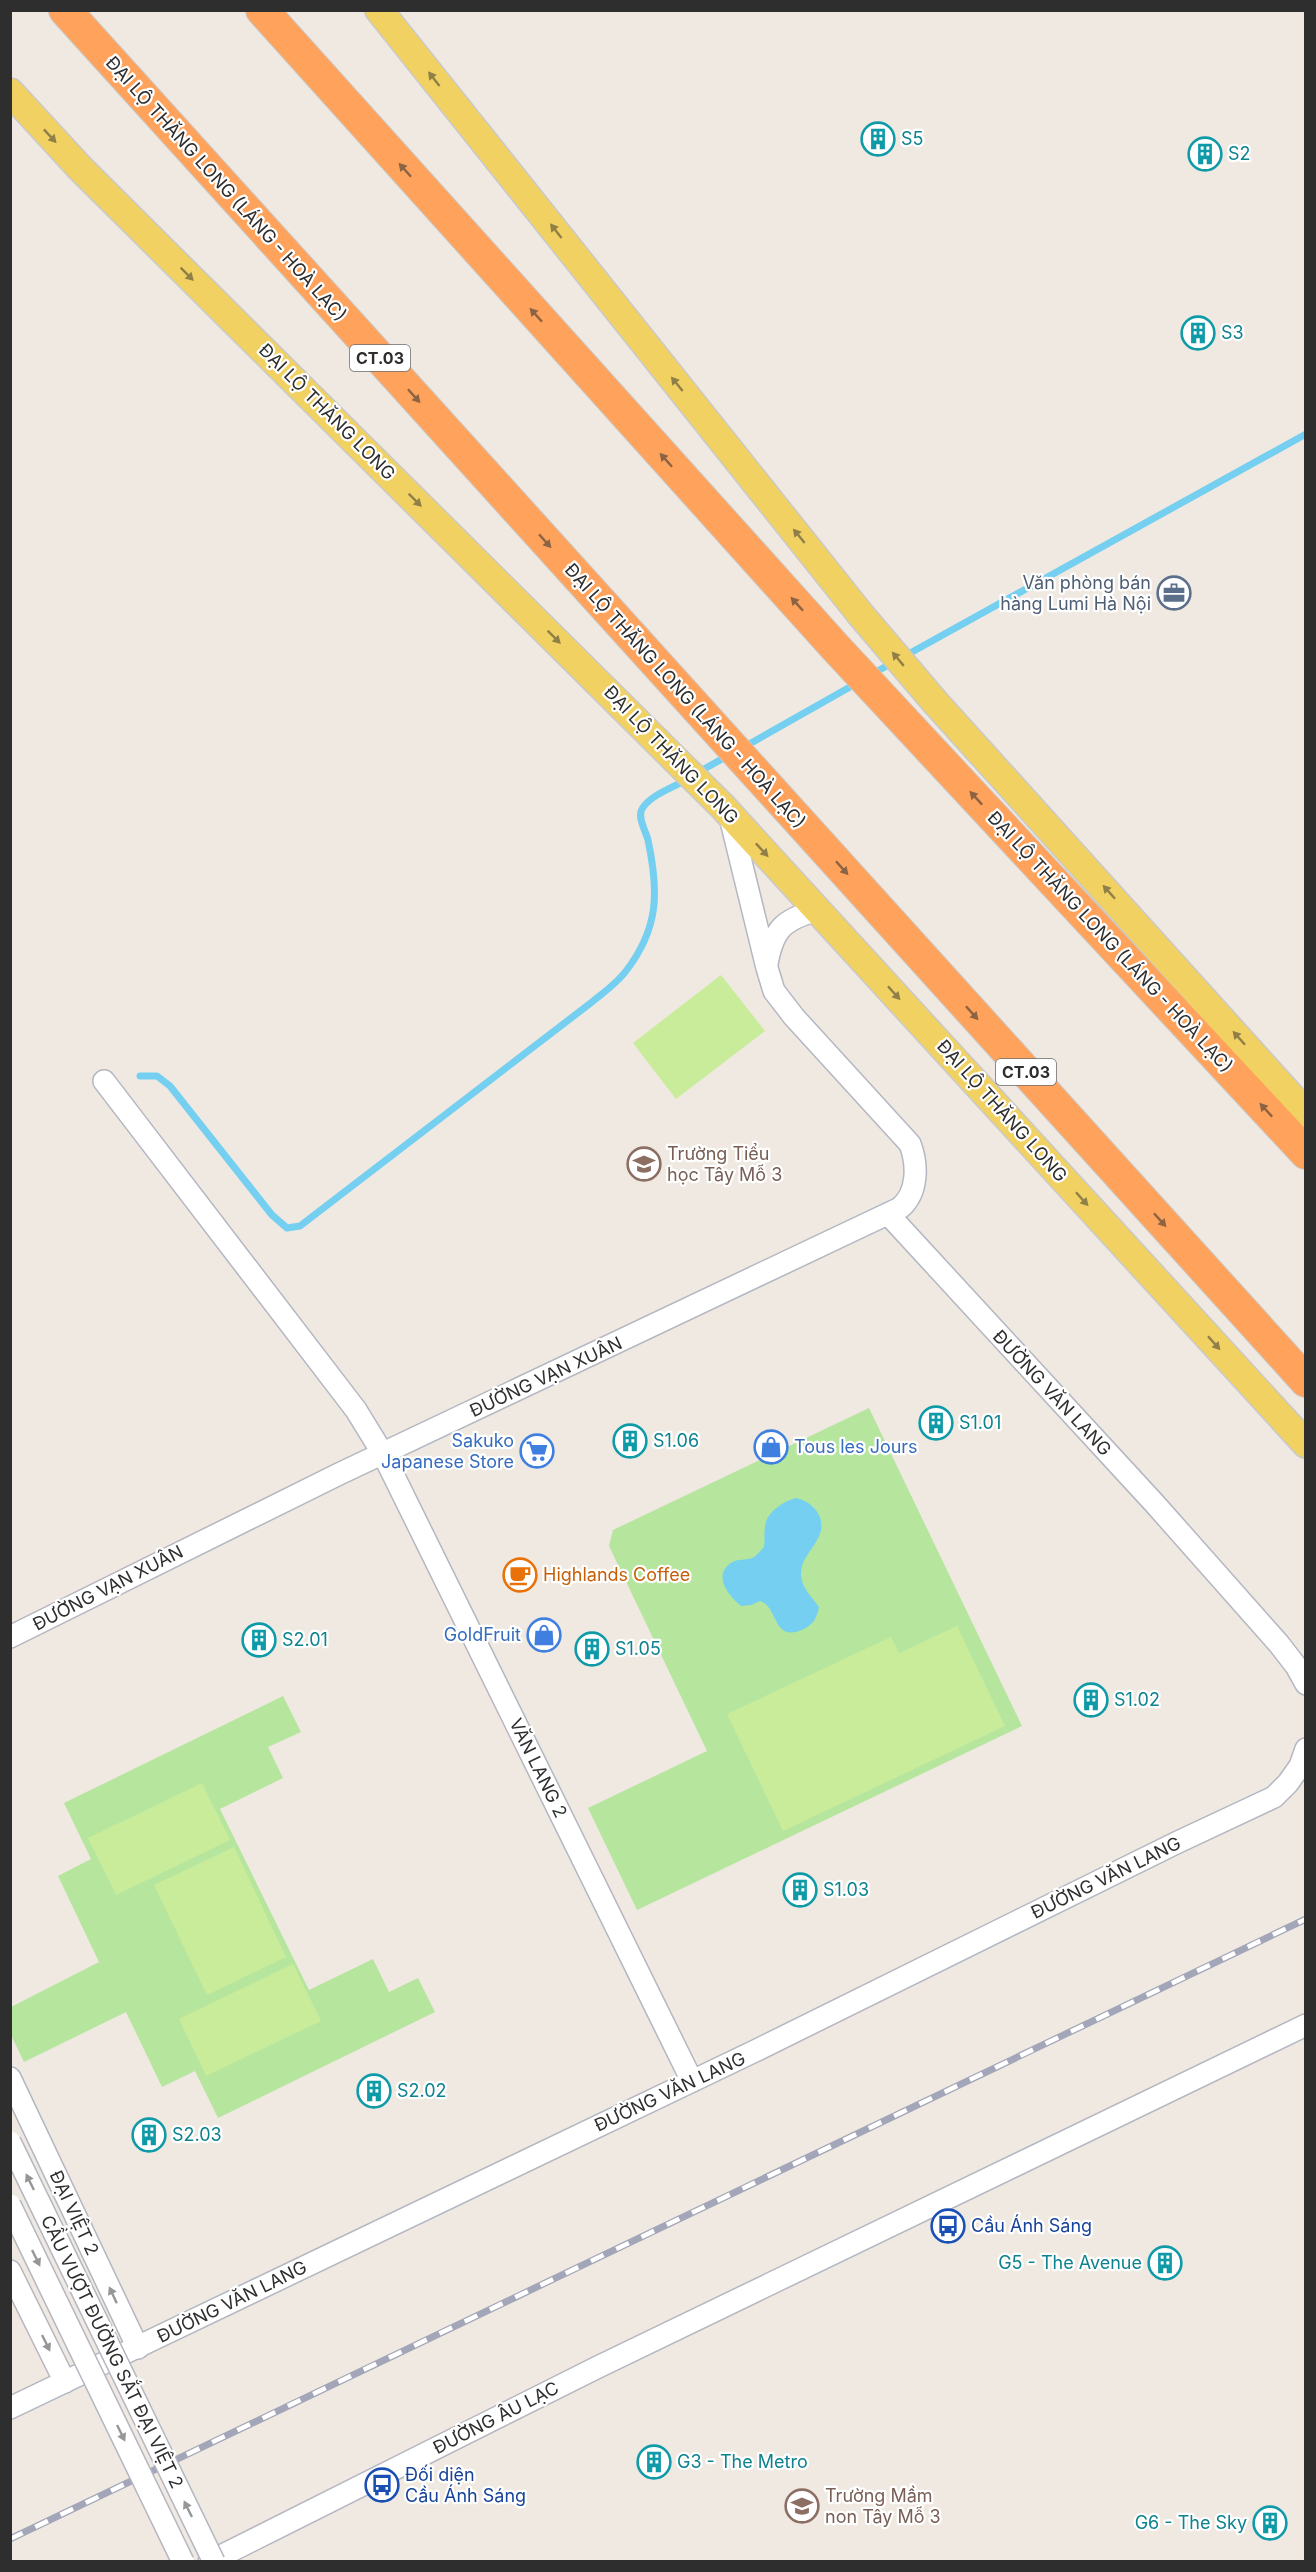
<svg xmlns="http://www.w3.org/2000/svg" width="1316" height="2572" font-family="Inter,sans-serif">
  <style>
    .green { fill: #b6e59e }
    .pitch { fill: #c9ec9a }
    .water { fill: #75cff0 }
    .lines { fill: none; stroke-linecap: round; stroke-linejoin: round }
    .stream { stroke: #75cff0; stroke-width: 7 }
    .minor-casing { stroke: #b4b7c1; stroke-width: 24 }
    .major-casing { stroke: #c9c9c9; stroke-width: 30 }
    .highway-casing { stroke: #c9c9c9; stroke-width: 34 }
    .minor { stroke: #fff; stroke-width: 21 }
    .major { stroke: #f2d163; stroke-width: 27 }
    .highway { stroke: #ffa35c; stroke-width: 32 }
    .rail-casing { stroke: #a3a6b8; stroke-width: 7 }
    .rail { stroke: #fff; stroke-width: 4.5; stroke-dasharray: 14; stroke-linecap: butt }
    .minor-bridge-casing { stroke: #b4b7c1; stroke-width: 24; stroke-linecap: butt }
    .minor-bridge { stroke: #fff; stroke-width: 21 }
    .oneway { fill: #908048 }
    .oneway2 { fill: #8c6343 }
    .oneway3 { fill: #969696 }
    .labels { text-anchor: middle; stroke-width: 4.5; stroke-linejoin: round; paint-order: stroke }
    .shield { fill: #fff; stroke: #6d6d6d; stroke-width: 1.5 }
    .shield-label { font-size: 16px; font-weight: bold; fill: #2e2e2e }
    .culture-label { font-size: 18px; fill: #0d838f; stroke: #fff; text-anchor: start }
    .street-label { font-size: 18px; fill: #2e2e2e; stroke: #fff }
    .service-label { font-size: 18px; fill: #4e5e75; stroke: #fff; text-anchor: end }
    .education-label { font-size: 18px; fill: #785e54; stroke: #fff; text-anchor: start }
    .shop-label { font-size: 18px; fill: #366cbe; stroke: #fff; text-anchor: end }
    .food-label { font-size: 18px; fill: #c56008; stroke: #fff; text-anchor: start }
    .transit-label { font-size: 18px; fill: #164399; stroke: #fff; text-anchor: start }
  </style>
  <rect width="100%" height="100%" fill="#efe9e1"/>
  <!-- green -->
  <g class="green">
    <path d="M869,1408L1022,1726L637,1910L588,1808L707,1751L609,1546L613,1530Z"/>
    <path d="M283,1696L301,1732L268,1747L283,1778L220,1809L309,1990L373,1959L389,1992L418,1978L435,2012L218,2118L195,2071L162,2087L126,2012L24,2062L11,2035V2007L99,1962L58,1876L91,1859L64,1803Z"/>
  </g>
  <!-- pitch -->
  <g class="pitch">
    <path d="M721,975L765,1031L676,1099L633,1043Z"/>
    <path d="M957,1626L1005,1726L783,1831L727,1714L891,1637L899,1653Z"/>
    <path d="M202,1783L230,1840L116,1895L88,1838Z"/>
    <path d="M234,1847L286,1957L207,1995L154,1885Z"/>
    <path d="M293,1964L321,2021L206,2076L179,2019Z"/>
  </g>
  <!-- water -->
  <path class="water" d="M796,1498C815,1502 829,1521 817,1540C811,1552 801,1559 801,1574C801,1587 811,1596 819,1607C817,1617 814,1624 804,1629C772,1644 779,1607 760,1601L751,1605L741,1606C729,1596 712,1576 731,1563C737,1558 748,1561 754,1557C757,1555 761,1550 764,1547C765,1540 764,1533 765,1527C766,1512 784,1501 796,1498Z"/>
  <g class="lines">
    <!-- stream -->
    <g class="stream">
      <path d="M903,657L1306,434"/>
      <path d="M872,674L894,662"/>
      <path d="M744,747L857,683"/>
      <path d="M697,773L729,755"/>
      <path d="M140,1076H157L170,1086L272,1215L287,1228L300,1226L592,1002C603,993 617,983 626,971C659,928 659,892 648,840C646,832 637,817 642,809C650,795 674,787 688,779"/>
    </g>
    <!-- minor casing -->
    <g class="minor-casing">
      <g id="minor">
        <path d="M767,964C773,929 784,919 818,910"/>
        <path d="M104,1081L356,1410L383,1454L692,2081"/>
        <path d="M888,1214L1155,1504L1279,1644L1296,1666L1306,1684"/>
        <path d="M10,1637L339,1474L900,1208C918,1193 918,1165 910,1144L794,1017L774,991L767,968L729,813"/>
        <path d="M10,2078L138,2348"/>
        <path d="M10,2271L65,2382"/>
        <path d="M10,2408L755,2051L1176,1843L1274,1797L1288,1783L1300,1766L1306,1749"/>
        <path d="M209,2562L598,2367L1306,2025"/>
      </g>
    </g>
    <!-- major casing -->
    <g class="major-casing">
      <g id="major">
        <path d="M379,10L861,615L935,702L1306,1113"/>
        <path d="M10,92L80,168L723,807L1306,1444"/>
      </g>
    </g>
    <!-- highway casing -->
    <g class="highway-casing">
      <g id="highway">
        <path d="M65,10L1306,1381"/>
        <path d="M262,10L836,648L1306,1153"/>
      </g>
    </g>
    <!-- minor -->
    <use href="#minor" class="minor"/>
    <!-- major -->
    <use href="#major" class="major"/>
    <!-- highway -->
    <use href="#highway" class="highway"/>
    <!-- rail casing -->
    <g class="rail-casing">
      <path id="rail" d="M10,2539L1306,1919"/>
    </g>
    <!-- rail -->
    <use href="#rail" class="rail"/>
    <!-- minor-bridge casing -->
    <g class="minor-bridge-casing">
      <g id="minor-bridge">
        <path d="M10,2142L214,2562"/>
        <path d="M10,2205L183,2562"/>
      </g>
    </g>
    <!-- minor-bridge -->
    <use href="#minor-bridge" class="minor-bridge"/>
  </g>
  <!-- one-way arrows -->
  <defs><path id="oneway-solid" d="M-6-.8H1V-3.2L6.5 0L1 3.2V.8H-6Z" transform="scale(1.5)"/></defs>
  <g class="oneway">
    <use href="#oneway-solid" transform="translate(434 79) rotate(-128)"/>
    <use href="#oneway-solid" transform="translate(50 136) rotate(47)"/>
    <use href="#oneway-solid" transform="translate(556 231) rotate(-128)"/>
    <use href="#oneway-solid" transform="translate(187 274) rotate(45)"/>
    <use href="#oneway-solid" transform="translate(677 384) rotate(-129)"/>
    <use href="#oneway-solid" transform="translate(415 500) rotate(45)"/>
    <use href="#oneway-solid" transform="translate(799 536) rotate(-129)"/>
    <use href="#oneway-solid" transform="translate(554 637) rotate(45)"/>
    <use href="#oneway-solid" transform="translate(898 659) rotate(-130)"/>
    <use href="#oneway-solid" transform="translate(762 850) rotate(47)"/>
    <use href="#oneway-solid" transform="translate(1109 892) rotate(-132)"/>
    <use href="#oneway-solid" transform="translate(894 993) rotate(48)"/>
    <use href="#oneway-solid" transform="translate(1239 1038) rotate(-132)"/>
    <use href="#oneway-solid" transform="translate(1082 1199) rotate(48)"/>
    <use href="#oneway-solid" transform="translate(1214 1343) rotate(48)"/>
  </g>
  <g class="oneway2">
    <use href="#oneway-solid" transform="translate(405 170) rotate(-132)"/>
    <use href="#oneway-solid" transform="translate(536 315) rotate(-132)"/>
    <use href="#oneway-solid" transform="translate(414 396) rotate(48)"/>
    <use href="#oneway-solid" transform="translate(666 460) rotate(-132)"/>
    <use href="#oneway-solid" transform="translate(545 541) rotate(48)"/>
    <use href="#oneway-solid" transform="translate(797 604) rotate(-132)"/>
    <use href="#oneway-solid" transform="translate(976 798) rotate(-133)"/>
    <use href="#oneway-solid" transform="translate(842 868) rotate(48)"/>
    <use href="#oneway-solid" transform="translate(972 1013) rotate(48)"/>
    <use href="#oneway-solid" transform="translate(1266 1110) rotate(-133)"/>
    <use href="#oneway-solid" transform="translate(1160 1220) rotate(48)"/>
  </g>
  <g class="oneway3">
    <use href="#oneway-solid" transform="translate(30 2182) rotate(-116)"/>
    <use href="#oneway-solid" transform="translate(36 2258) rotate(64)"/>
    <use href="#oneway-solid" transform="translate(113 2295) rotate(-115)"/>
    <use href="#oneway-solid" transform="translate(46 2343) rotate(64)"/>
    <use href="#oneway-solid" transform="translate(121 2433) rotate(64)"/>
    <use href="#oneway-solid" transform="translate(188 2509) rotate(-116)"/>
  </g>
  <!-- icons -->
  <defs>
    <g id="building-ring" transform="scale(1.725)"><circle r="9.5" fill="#fff" stroke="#0f9aa8" stroke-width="1.5"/><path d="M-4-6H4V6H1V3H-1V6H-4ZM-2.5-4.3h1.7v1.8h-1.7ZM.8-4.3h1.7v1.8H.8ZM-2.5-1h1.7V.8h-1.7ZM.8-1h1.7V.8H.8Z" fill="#0f9aa8"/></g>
    <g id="office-ring" transform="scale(1.725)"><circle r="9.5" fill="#fff" stroke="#5c6f8a" stroke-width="1.5"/><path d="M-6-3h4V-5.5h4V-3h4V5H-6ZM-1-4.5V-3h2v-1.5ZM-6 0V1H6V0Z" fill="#5c6f8a"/></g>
    <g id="school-ring" transform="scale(1.725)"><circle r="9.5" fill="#fff" stroke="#8d6e63" stroke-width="1.5"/><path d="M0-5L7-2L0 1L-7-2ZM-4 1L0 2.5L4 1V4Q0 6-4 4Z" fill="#8d6e63"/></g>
    <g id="shop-ring" transform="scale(1.725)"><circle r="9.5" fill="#fff" stroke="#3f7fe0" stroke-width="1.5"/><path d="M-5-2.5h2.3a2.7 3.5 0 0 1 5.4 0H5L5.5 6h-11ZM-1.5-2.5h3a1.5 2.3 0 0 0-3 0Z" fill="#3f7fe0"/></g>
    <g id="supermarket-ring" transform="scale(1.725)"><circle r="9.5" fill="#fff" stroke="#3f7fe0" stroke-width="1.5"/><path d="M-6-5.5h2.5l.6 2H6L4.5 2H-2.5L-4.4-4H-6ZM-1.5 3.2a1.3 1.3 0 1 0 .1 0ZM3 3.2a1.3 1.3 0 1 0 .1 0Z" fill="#3f7fe0"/></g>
    <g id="cafe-ring" transform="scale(1.725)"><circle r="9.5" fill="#fff" stroke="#e8710a" stroke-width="1.5"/><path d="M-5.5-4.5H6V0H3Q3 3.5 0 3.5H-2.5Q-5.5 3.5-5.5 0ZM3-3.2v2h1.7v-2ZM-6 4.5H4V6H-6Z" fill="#e8710a"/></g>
    <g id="bus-ring" transform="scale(1.725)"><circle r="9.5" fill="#fff" stroke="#1a4fb4" stroke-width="1.5"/><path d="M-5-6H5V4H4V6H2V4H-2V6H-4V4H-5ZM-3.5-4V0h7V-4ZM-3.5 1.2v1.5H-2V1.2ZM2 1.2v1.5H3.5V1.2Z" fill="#1a4fb4"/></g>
  </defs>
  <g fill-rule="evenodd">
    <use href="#building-ring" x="878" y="139"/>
    <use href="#building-ring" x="1205" y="154"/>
    <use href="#building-ring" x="1198" y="333"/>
    <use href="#office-ring" x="1174" y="593"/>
    <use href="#school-ring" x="644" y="1164"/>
    <use href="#building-ring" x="936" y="1423"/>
    <use href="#building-ring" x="630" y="1441"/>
    <use href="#shop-ring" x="771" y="1447"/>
    <use href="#supermarket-ring" x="537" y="1451"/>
    <use href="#cafe-ring" x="520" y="1575"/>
    <use href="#shop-ring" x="544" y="1635"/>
    <use href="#building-ring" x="259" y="1640"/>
    <use href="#building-ring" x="592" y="1649"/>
    <use href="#building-ring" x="1091" y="1700"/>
    <use href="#building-ring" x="800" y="1890"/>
    <use href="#building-ring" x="374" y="2091"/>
    <use href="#building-ring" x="149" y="2135"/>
    <use href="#bus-ring" x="948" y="2226"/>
    <use href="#building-ring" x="1165" y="2263"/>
    <use href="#building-ring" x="654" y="2462"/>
    <use href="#bus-ring" x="382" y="2485"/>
    <use href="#school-ring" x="802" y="2506"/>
    <use href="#building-ring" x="1270" y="2523"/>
  </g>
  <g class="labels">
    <!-- shield labels -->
    <g class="shield">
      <rect x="350" y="345" width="60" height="26" rx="4.5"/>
      <rect x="996" y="1059" width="60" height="26" rx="4.5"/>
    </g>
    <g class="shield-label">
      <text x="380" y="364">CT.03</text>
      <text x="1026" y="1078">CT.03</text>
    </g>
    <!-- culture labels -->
    <g class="culture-label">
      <text x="901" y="145">S5</text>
      <text x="1228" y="160">S2</text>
      <text x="1221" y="339">S3</text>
      <text x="959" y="1429">S1.01</text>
      <text x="653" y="1447">S1.06</text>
      <text x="282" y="1646">S2.01</text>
      <text x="615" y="1655">S1.05</text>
      <text x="1114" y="1706">S1.02</text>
      <text x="823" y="1896">S1.03</text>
      <text x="397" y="2097">S2.02</text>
      <text x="172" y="2141">S2.03</text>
      <text x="1142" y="2269" text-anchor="end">G5 - The Avenue</text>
      <text x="677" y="2468">G3 - The Metro</text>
      <text x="1247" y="2529" text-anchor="end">G6 - The Sky</text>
    </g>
    <!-- street labels -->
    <g class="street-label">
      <text transform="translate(226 189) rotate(48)" y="6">ĐẠI LỘ THĂNG LONG (LÁNG - HOÀ LẠC)</text>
      <text transform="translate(327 412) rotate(45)" y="6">ĐẠI LỘ THĂNG LONG</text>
      <text transform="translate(685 696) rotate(48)" y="6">ĐẠI LỘ THĂNG LONG (LÁNG - HOÀ LẠC)</text>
      <text transform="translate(671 755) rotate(46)" y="6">ĐẠI LỘ THĂNG LONG</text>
      <text transform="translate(1110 942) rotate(47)" y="6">ĐẠI LỘ THĂNG LONG (LÁNG - HOÀ LẠC)</text>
      <text transform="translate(1002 1111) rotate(48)" y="6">ĐẠI LỘ THĂNG LONG</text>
      <text transform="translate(546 1377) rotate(-25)" y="6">ĐƯỜNG VẠN XUÂN</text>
      <text transform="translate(1052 1393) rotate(47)" y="6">ĐƯỜNG VĂN LANG</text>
      <text transform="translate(108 1588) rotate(-27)" y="6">ĐƯỜNG VẠN XUÂN</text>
      <text transform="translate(538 1768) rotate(64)" y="6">VĂN LANG 2</text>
      <text transform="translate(1106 1878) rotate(-26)" y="6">ĐƯỜNG VĂN LANG</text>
      <text transform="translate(670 2092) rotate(-25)" y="6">ĐƯỜNG VĂN LANG</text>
      <text transform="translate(74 2213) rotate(65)" y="6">ĐẠI VIỆT 2</text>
      <text transform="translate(232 2302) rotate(-26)" y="6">ĐƯỜNG VĂN LANG</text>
      <text transform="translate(112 2352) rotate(64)" y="6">CẦU VƯỢT ĐƯỜNG SẮT ĐẠI VIỆT 2</text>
      <text transform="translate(496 2418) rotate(-27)" y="6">ĐƯỜNG ÂU LẠC</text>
    </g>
    <!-- service labels -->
    <g class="service-label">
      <text x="1151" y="589">Văn phòng bán<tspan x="1151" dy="21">hàng Lumi Hà Nội</tspan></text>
    </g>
    <!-- education labels -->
    <g class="education-label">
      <text x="667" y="1160">Trường Tiểu<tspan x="667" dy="21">học Tây Mỗ 3</tspan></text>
      <text x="825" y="2502">Trường Mầm<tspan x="825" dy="21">non Tây Mỗ 3</tspan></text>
    </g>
    <!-- shop labels -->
    <g class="shop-label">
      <text x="514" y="1447">Sakuko<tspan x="514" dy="21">Japanese Store</tspan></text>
      <text x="794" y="1453" text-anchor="start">Tous les Jours</text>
      <text x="521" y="1641">GoldFruit</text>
    </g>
    <!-- food labels -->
    <g class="food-label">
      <text x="543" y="1581">Highlands Coffee</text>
    </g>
    <!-- transit labels -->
    <g class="transit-label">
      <text x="971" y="2232">Cầu Ánh Sáng</text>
      <text x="405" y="2481">Đối diện<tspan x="405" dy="21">Cầu Ánh Sáng</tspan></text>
    </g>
  </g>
  <!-- border -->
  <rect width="1316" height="2572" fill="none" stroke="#2e2e2e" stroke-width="24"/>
</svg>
